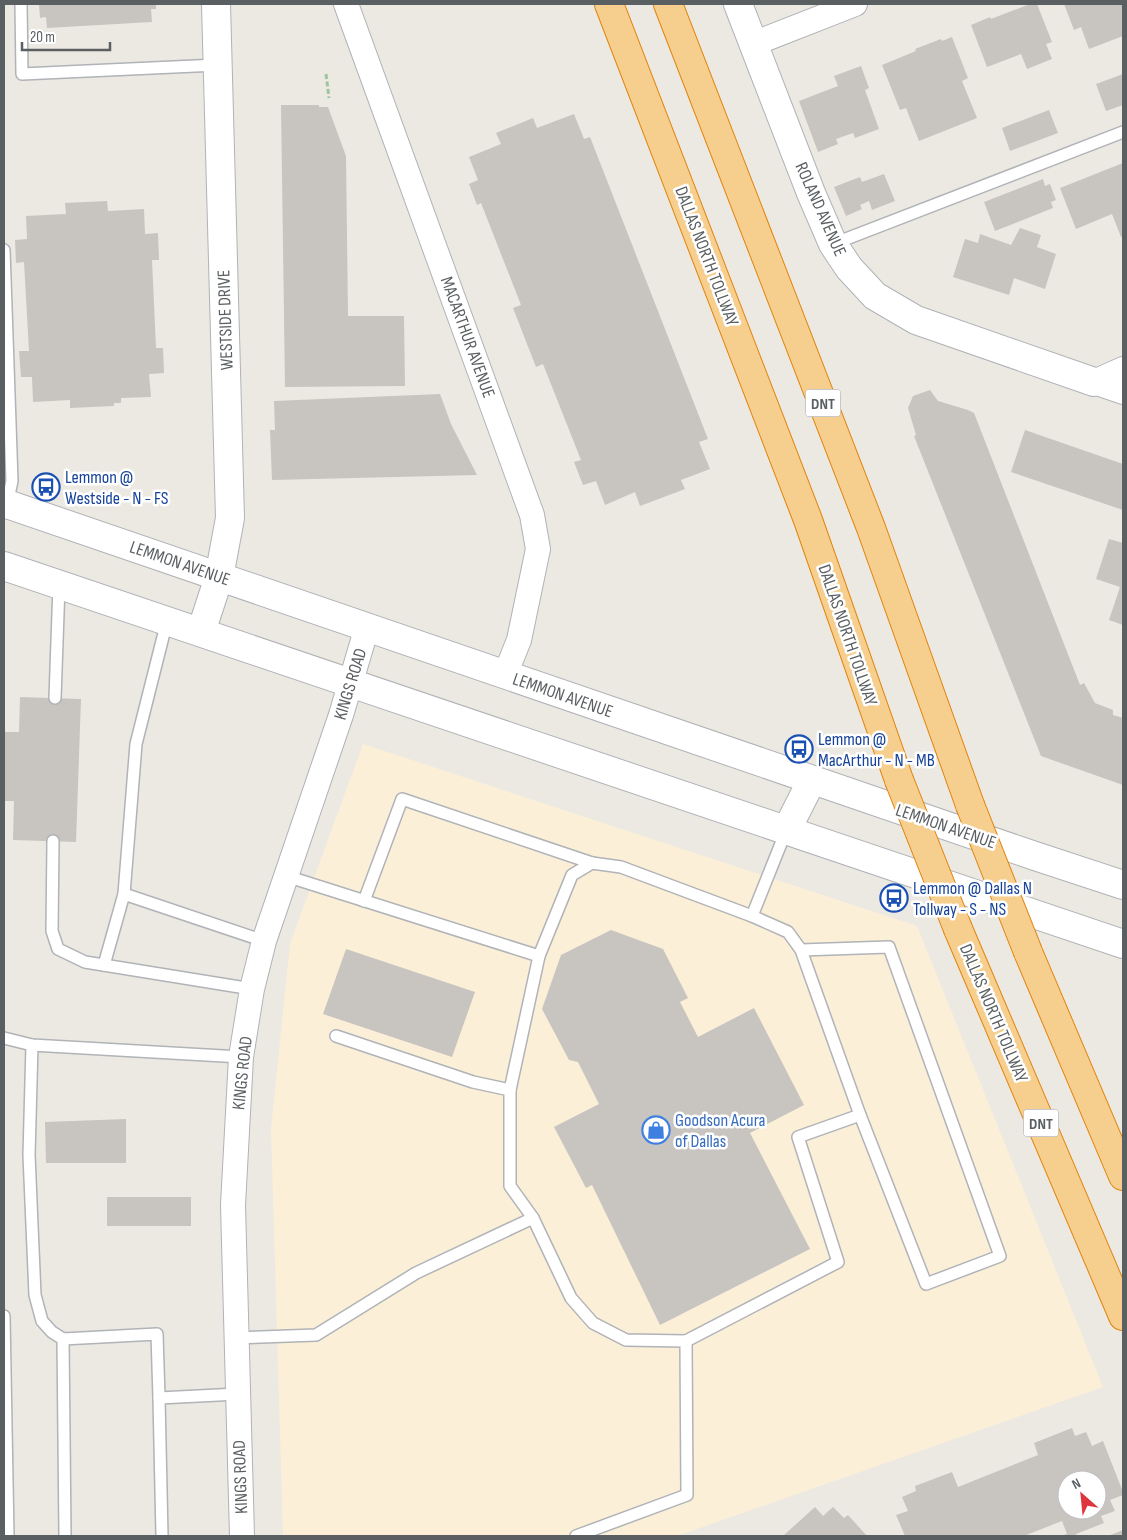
<svg xmlns="http://www.w3.org/2000/svg" width="1127" height="1540" font-family="'Sofia Sans Condensed',sans-serif">
  <style>
    .commercial { fill: #fbefd8 }
    .building { fill: #c8c4bf; fill-rule: evenodd }
    .lines { fill: none; stroke-linecap: round; stroke-linejoin: round }
    .lane-casing { stroke: #b0b3b7; stroke-width: 14 }
    .street-casing { stroke: #b0b3b7; stroke-width: 26 }
    .secondary-casing { stroke: #afb3b7; stroke-width: 30 }
    .highway-casing { stroke: #e1840d; stroke-width: 30 }
    .path { stroke: #9bc6a1; stroke-width: 3; stroke-dasharray: 5 2.5; stroke-linecap: butt }
    .lane { stroke: #fff; stroke-width: 11 }
    .street { stroke: #fff; stroke-width: 24 }
    .secondary { stroke: #fff; stroke-width: 28 }
    .highway { stroke: #f6cf8f; stroke-width: 28 }
    .highway-bridge-casing { stroke: #e1840d; stroke-width: 30; stroke-linecap: butt }
    .highway-bridge { stroke: #f6cf8f; stroke-width: 28 }
    .labels { text-anchor: middle; stroke-width: 5; stroke-linejoin: round; paint-order: stroke }
    .shield { fill: #fff; stroke: #8c8f91; stroke-width: 1 }
    .shield-label { font-size: 16px; font-weight: bold; fill: #5a5f62 }
    .street-label { font-size: 18px; fill: #5a5f62; stroke: #fff }
    .transit-label { font-size: 18px; fill: #164399; stroke: #fff; text-anchor: start }
    .shop-label { font-size: 18px; fill: #366cbe; stroke: #fff; text-anchor: start }
  </style>
  <rect width="100%" height="100%" fill="#ece9e2"/>
  <!-- commercial -->
  <path class="commercial" d="M363,744L917,926L1103,1387L677,1536H283L271,1129L290,944Z"/>
  <!-- building -->
  <g class="building">
    <path d="M39,4H156V9H151L152,22L47,28L46,17L40,18Z"/>
    <path d="M1030,4H1037L1052,42L1046,44L1052,59L1027,69L1021,54L987,67L971,25L990,17L991,19Z"/>
    <path d="M1064,4H1123V36L1089,49L1081,27L1074,30Z"/>
    <path d="M952,37L968,78L962,81L977,118L919,141L906,108L900,110L882,65L916,51L915,49L941,39L942,41Z"/>
    <path d="M861,66L869,88L865,90L879,129L855,138L853,133L836,139L838,144L818,152L799,101L838,86L834,76Z"/>
    <path d="M1123,74V105L1106,111L1096,84Z"/>
    <path d="M281,105H319V107H328L346,156L348,316H404L405,386L285,387Z"/>
    <path d="M1049,110L1058,133L1010,151L1002,128Z"/>
    <path d="M574,114L584,139L590,137L708,439L699,442L710,469L681,480L685,489L640,506L635,492L605,505L596,481L583,485L574,462L581,460L543,364L536,367L513,308L521,305L481,203L477,205L469,184L478,180L469,157L501,144L496,133L533,118L537,128Z"/>
    <path d="M1123,163V236L1121,237L1112,214L1076,229L1060,188Z"/>
    <path d="M884,174L895,201L872,210L869,201L860,205L862,209L846,216L834,187L860,177L862,182Z"/>
    <path d="M1043,179L1045,186L1050,184L1056,200L1051,202L1053,208L995,231L984,202Z"/>
    <path d="M107,201L108,211L144,209L145,234L158,233L159,260H152L156,348H163L164,373L149,374L151,397L121,398V403H114V406L70,408V400L33,402L32,377H21L19,351H29L24,262L16,263L15,240L27,239L26,216L66,214L65,203Z"/>
    <path d="M1020,228L1041,235L1037,247L1056,254L1045,289L1014,278L1009,295L953,277L965,239L978,243L980,234L1011,245Z"/>
    <path d="M930,390L938,401L968,410L974,413L1080,685L1084,683L1095,703L1113,710V715L1123,718V785L1041,756L914,436L916,435L908,408L913,396Z"/>
    <path d="M440,394L451,424L477,475L272,480L270,430H275L274,401Z"/>
    <path d="M1025,430L1123,464V510L1011,472Z"/>
    <path d="M1109,539L1123,543V625L1109,620L1120,587L1096,579Z"/>
    <path d="M20,697L81,699L76,842L13,840L14,801H4V732H19Z"/>
    <path d="M611,930L663,949L688,998L680,1002L698,1037L754,1008L804,1105L750,1133L810,1249L660,1325L592,1185L586,1188L554,1127L599,1104L578,1062L569,1060L542,1009L561,955Z"/>
    <path d="M346,949L475,992L452,1057L323,1014Z"/>
    <path d="M126,1119V1163H46L45,1122Z"/>
    <rect x="107" y="1197" width="84" height="29"/>
    <path d="M1072,1428L1075,1436L1086,1432L1092,1446L1103,1441L1123,1492V1495L1110,1500L1115,1511L1101,1516L1104,1523L1076,1534L1077,1536H1061L1067,1534L1062,1521L1024,1536H905L896,1515L908,1511L902,1497L916,1491L915,1486L952,1472L958,1487L1038,1455L1034,1443ZM1067,1480H1097V1510H1067Z"/>
    <path d="M815,1507L823,1516L833,1507L844,1518L848,1515L867,1536H783Z"/>
    <path d="M1123,1530V1536H1108Z"/>
  </g>
  <g class="lines">
    <!-- lane casing -->
    <g class="lane-casing">
      <g id="lane">
        <path d="M21,4L22,74L217,65"/>
        <path d="M833,244L1123,132"/>
        <path d="M4,250L12,481L7,504"/>
        <path d="M167,621L136,744L124,894L264,941"/>
        <path d="M55,698L59,585"/>
        <path d="M53,841L52,931L58,949L85,962L252,989"/>
        <path d="M286,876L539,956L510,1090V1186L533,1218"/>
        <path d="M364,901L402,799L592,863"/>
        <path d="M752,916L788,932L801,950L860,1115L926,1284L1000,1256L889,947L801,950"/>
        <path d="M539,956L572,875L592,863L621,867L752,916L786,831"/>
        <path d="M104,965L124,894"/>
        <path d="M336,1036L473,1082L510,1090"/>
        <path d="M4,1038L32,1045L241,1057"/>
        <path d="M32,1045L29,1155L35,1295L42,1321L52,1332L63,1339L65,1536"/>
        <path d="M4,1316L8,1536"/>
        <path d="M236,1338L316,1335L416,1273L533,1218L571,1298L593,1323L626,1340L686,1341L687,1495L576,1536"/>
        <path d="M63,1339L157,1334L159,1398"/>
        <path d="M686,1341L838,1262L798,1137L860,1115"/>
        <path d="M162,1536L159,1398L238,1394"/>
      </g>
    </g>
    <!-- street casing -->
    <g class="street-casing">
      <g id="street">
        <path d="M346,4L532,515L538,549L519,640L505,675"/>
        <path d="M753,44L855,4"/>
        <path d="M1094,382L1123,369"/>
        <path d="M1094,382L1123,392"/>
        <path d="M242,1536L233,1205L241,1057L252,989L264,941L341,715L367,627"/>
      </g>
    </g>
    <!-- secondary casing -->
    <g class="secondary-casing">
      <g id="secondary">
        <path d="M738,4L811,193L833,244L849,268L875,296L916,320L1094,382"/>
        <path d="M4,503L1035,856L1123,885"/>
        <path d="M4,566L1123,944"/>
        <path d="M201,632L219,577L230,518L216,4"/>
        <path d="M786,831L812,780"/>
      </g>
    </g>
    <!-- highway casing -->
    <g class="highway-casing">
      <g id="highway">
        <path d="M609,4L808,520L899,780"/>
        <path d="M668,4L871,528L970,805"/>
        <path d="M958,929L1123,1316"/>
        <path d="M1028,952L1123,1176"/>
      </g>
    </g>
    <!-- path -->
    <path class="path" d="M326,74L329,98"/>
    <!-- lane -->
    <use href="#lane" class="lane"/>
    <!-- street -->
    <use href="#street" class="street"/>
    <!-- secondary -->
    <use href="#secondary" class="secondary"/>
    <!-- highway -->
    <use href="#highway" class="highway"/>
    <!-- highway-bridge casing -->
    <g class="highway-bridge-casing">
      <g id="highway-bridge">
        <path d="M899,780L958,929"/>
        <path d="M970,805L1028,952"/>
      </g>
    </g>
    <!-- highway-bridge -->
    <use href="#highway-bridge" class="highway-bridge"/>
  </g>
  <!-- icons -->
  <defs>
    <g id="bus-ring" transform="scale(1.4375)"><circle r="9.5" fill="#fff" stroke="#1a4fb4" stroke-width="1.5"/><path d="M-5-6H5V4H4V6H2V4H-2V6H-4V4H-5ZM-3.5-4V0h7V-4ZM-3.5 1.2v1.5H-2V1.2ZM2 1.2v1.5H3.5V1.2Z" fill="#1a4fb4"/></g>
    <g id="shop-ring" transform="scale(1.4375)"><circle r="9.5" fill="#fff" stroke="#3f7fe0" stroke-width="1.5"/><path d="M-5-2.5h2.3a2.7 3.5 0 0 1 5.4 0H5L5.5 6h-11ZM-1.5-2.5h3a1.5 2.3 0 0 0-3 0Z" fill="#3f7fe0"/></g>
  </defs>
  <g fill-rule="evenodd">
    <use href="#bus-ring" x="46" y="487"/>
    <use href="#bus-ring" x="799" y="749"/>
    <use href="#bus-ring" x="894" y="898"/>
    <use href="#shop-ring" x="656" y="1130"/>
  </g>
  <g class="labels">
    <!-- shield labels -->
    <g class="shield">
      <rect x="805.5" y="389.5" width="35" height="27" rx="4"/>
      <rect x="1023.5" y="1109.5" width="35" height="27" rx="4"/>
    </g>
    <g class="shield-label">
      <text x="823" y="409">DNT</text>
      <text x="1041" y="1129">DNT</text>
    </g>
    <!-- street labels -->
    <g class="street-label">
      <text transform="translate(821 209) rotate(66)" y="6">ROLAND AVENUE</text>
      <text transform="translate(707 256) rotate(69)" y="6">DALLAS NORTH TOLLWAY</text>
      <text transform="translate(225 320) rotate(-92)" y="6">WESTSIDE DRIVE</text>
      <text transform="translate(468 337) rotate(70)" y="6">MACARTHUR AVENUE</text>
      <text transform="translate(180 563) rotate(19)" y="6">LEMMON AVENUE</text>
      <text transform="translate(848 635) rotate(71)" y="6">DALLAS NORTH TOLLWAY</text>
      <text transform="translate(350 684) rotate(-73)" y="6">KINGS ROAD</text>
      <text transform="translate(563 695) rotate(19)" y="6">LEMMON AVENUE</text>
      <text transform="translate(946 826) rotate(19)" y="6">LEMMON AVENUE</text>
      <text transform="translate(994 1013) rotate(67)" y="6">DALLAS NORTH TOLLWAY</text>
      <text transform="translate(242 1073) rotate(-84)" y="6">KINGS ROAD</text>
      <text transform="translate(240 1477) rotate(-92)" y="6">KINGS ROAD</text>
    </g>
    <!-- transit labels -->
    <g class="transit-label">
      <text x="65" y="483">Lemmon @<tspan x="65" dy="21">Westside - N - FS</tspan></text>
      <text x="818" y="745">Lemmon @<tspan x="818" dy="21">MacArthur - N - MB</tspan></text>
      <text x="913" y="894">Lemmon @ Dallas N<tspan x="913" dy="21">Tollway - S - NS</tspan></text>
    </g>
    <!-- shop labels -->
    <g class="shop-label">
      <text x="675" y="1126">Goodson Acura<tspan x="675" dy="21">of Dallas</tspan></text>
    </g>
  </g>
  <!-- border -->
  <rect width="1127" height="1540" fill="none" stroke="#5a5f62" stroke-width="10"/>
  <!-- north arrow -->
  <g transform="translate(1082 1495) rotate(333)"><circle r="24" fill="#ffffff" stroke="#bdbfc0"/>
  <path d="M0-4L9 19L0 12L-9 19Z" fill="#df363e"/>
  <text y="-8" font-size="14" font-weight="bold" text-anchor="middle" fill="#5a5f62">N</text>
  </g>
  <!-- scale -->
  <path d="M22 42v8h88v-8" fill="none" stroke="#5a5f62" stroke-width="2.5"/>
  <text x="30" y="42" font-size="15" fill="#5a5f62" stroke="#ffffff" stroke-width="4" paint-order="stroke">20 m</text>
</svg>
